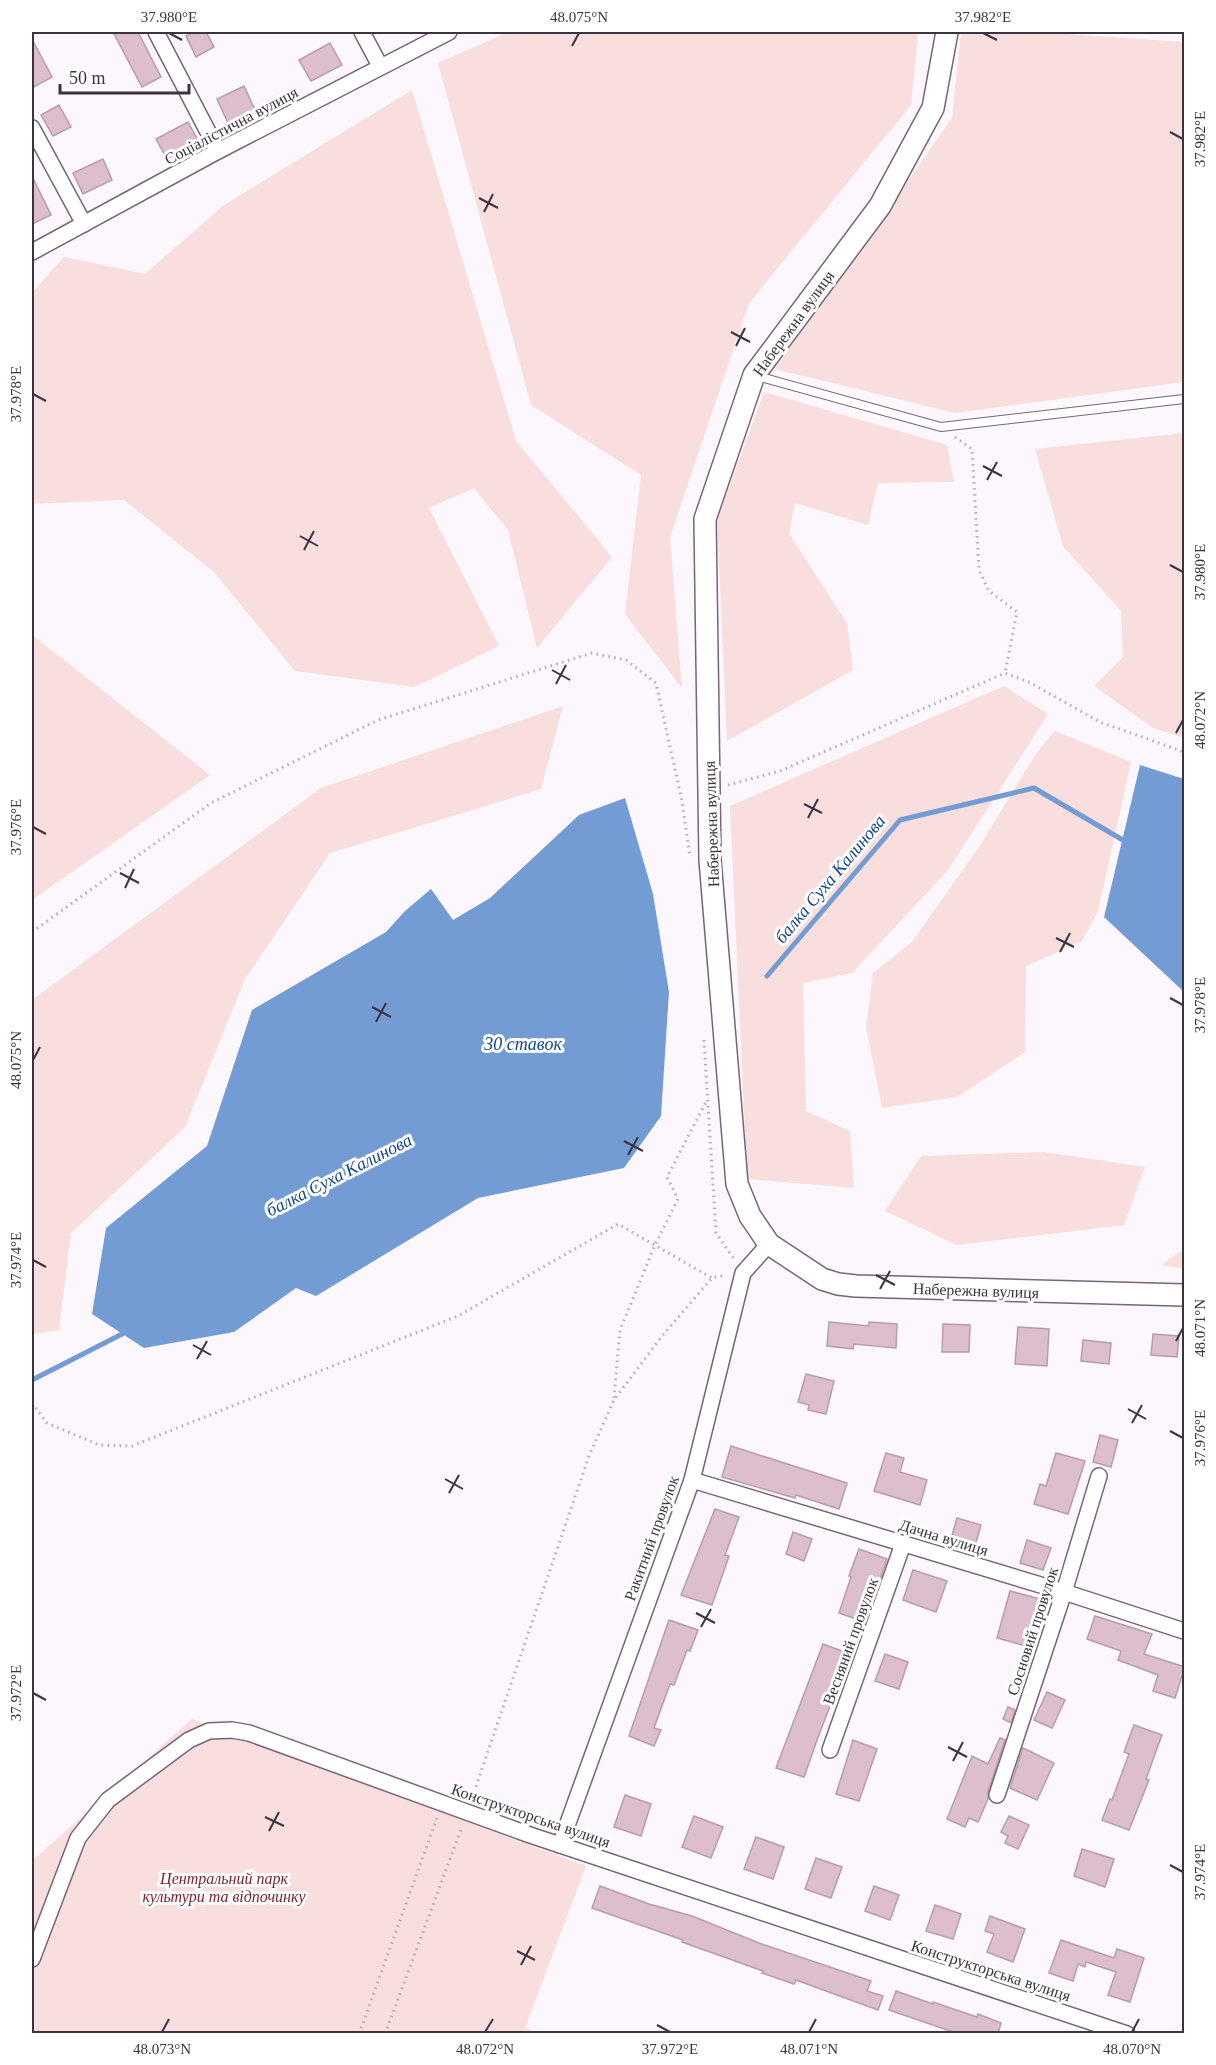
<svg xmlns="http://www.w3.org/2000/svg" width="1216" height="2065" font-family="'Times New Roman',serif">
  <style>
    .green { fill: #f9dede }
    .water { fill: #739cd4 }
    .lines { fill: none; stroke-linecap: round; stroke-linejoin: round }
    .stream { stroke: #739cd4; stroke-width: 5 }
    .building { fill: #ddbecd; stroke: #b99caa; stroke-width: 1.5 }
    .lane-casing { stroke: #76657c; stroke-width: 10 }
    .street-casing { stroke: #76657c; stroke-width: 18 }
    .secondary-casing { stroke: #76657c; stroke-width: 24 }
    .path { stroke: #b1acb3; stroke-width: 3; stroke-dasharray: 1.5 4.5; stroke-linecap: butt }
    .lane { stroke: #fff; stroke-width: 8 }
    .street { stroke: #fff; stroke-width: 15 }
    .secondary { stroke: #fff; stroke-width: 21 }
    .ticks { fill: none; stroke: #3b343e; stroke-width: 2 }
    .labels { text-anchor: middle; stroke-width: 6; stroke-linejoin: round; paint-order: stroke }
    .street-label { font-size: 16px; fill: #3b343e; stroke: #fff }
    .park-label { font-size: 16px; font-style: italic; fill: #7a1f2c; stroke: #fff }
    .water-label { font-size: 18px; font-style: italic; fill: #11488b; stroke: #fff }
    .neatline { fill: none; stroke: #3b343e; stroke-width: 2 }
    .ticks-label { font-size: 15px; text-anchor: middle; fill: #3b343e }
  </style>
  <rect width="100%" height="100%" fill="#fbf7fc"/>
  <!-- green -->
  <g class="green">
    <path d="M508,32H918L911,105L749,303L670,537L682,688L625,614L641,475L531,405L438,63Z"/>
    <path d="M961,32H1038L1184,42V382L955,413L775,369L952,118Z"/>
    <path d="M412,90L516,441L612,557L537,648L508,530L474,488L429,508L499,646L414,687L295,671L214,572L124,500L32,504V293L64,257L145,274L224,205Z"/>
    <path d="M764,392L947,445L954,482L878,483L868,525L795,503L789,534L847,623L853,670L727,741L717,520Z"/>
    <path d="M1184,433V738L1153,728L1094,686L1123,657L1121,611L1063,546L1035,449Z"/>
    <path d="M32,635L210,775L32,900Z"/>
    <path d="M1004,686L1048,714L948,870L852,973L803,983L806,1111L850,1131L854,1188L747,1179L730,806Z"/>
    <path d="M563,706L541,789L330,853L245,979L185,1127L71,1233L59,1330L32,1334V1000L321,788Z"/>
    <path d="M1055,731L1131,762L1098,911L1082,941L1026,966L1025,1052L957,1097L882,1108L866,1027L873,973L912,942L979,847L1037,752Z"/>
    <path d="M1044,1152L1145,1167L1124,1225L957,1245L885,1211L921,1156Z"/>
    <path d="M1184,1249V1269L1161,1265Z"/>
    <path d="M192,1719L586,1866L525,2028L540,2033L32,2034V1861Z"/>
  </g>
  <!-- water -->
  <g class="water">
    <path d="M1140,765L1184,779V992L1104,917Z"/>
    <path d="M625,798L653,894L669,992L661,1116L624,1168L478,1198L316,1296L296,1288L234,1332L144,1348L92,1314L106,1228L207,1146L252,1010L386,932L405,911L431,889L453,920L490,898L579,815Z"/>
  </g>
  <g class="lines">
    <!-- stream -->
    <g class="stream">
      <path d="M767,976L900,820L1034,788L1128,843"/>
      <path d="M32,1380L126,1332"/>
    </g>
  </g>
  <!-- building -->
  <g class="building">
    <path d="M113,32H138L161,77L142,87Z"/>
    <path d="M195,32H206L214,47L196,57L186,36Z"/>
    <path d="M32,39L52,77L32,88Z"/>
    <path d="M330,43L342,65L311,81L299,60Z"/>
    <path d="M244,86L255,110L228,123L217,99Z"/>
    <path d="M59,105L71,127L53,136L41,115Z"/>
    <path d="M188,122L199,142L167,159L156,139Z"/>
    <path d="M103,159L112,180L83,194L73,173Z"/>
    <path d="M32,176L51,215L32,224Z"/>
    <path d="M829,1322L869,1326V1322L897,1324L896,1348L854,1344L853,1349L827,1346Z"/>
    <path d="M943,1324L970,1325L969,1352H942Z"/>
    <path d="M1018,1327L1049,1329L1047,1366L1015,1364Z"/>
    <path d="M1153,1334L1179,1336L1177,1357L1151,1355Z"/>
    <path d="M1083,1340L1111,1343L1109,1364L1081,1361Z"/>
    <path d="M806,1374L834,1381L826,1414L808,1410L809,1405L798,1402Z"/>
    <path d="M1100,1435L1118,1440L1111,1467L1093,1462Z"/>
    <path d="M731,1446L847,1483L839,1509L796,1495L795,1498L722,1477Z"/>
    <path d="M886,1453L904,1458L900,1472L927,1480L920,1505L874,1491Z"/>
    <path d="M1056,1453L1085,1461L1068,1514L1034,1504L1040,1484L1046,1486Z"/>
    <path d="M715,1509L739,1517L725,1555L729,1556L712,1605L681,1595Z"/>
    <path d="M957,1518L981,1525L974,1549L950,1542Z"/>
    <path d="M793,1532L812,1539L804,1561L786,1554Z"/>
    <path d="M1027,1540L1051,1548L1043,1570L1020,1563Z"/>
    <path d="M859,1549L887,1559L865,1622L839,1613L851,1577L849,1576Z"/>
    <path d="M913,1570L947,1581L936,1612L903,1600Z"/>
    <path d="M1010,1591L1040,1599L1026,1646L997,1638Z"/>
    <path d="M1095,1616L1152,1634L1144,1654L1185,1667L1175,1698L1153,1691L1158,1675L1118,1660L1121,1651L1087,1639Z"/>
    <path d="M669,1620L698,1630L690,1651L687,1650L674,1685L670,1684L654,1728L661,1730L654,1746L629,1736Z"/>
    <path d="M823,1644L850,1654L817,1740L804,1777L776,1768Z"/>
    <path d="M885,1654L908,1662L899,1689L875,1681Z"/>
    <path d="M1047,1692L1065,1700L1052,1728L1034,1720Z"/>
    <path d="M1008,1707L1015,1710L1011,1723L1003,1719Z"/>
    <path d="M1134,1725L1162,1735L1146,1779L1149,1780L1129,1830L1102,1820L1110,1799L1112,1800L1129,1754L1124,1752Z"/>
    <path d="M1000,1738L1005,1740L988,1792V1799L978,1822L969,1818L965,1827L947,1819L972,1756L988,1764Z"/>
    <path d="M853,1740L877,1749L859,1801L836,1794Z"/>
    <path d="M1023,1748L1054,1763L1037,1800L1010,1788Z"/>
    <path d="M625,1795L651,1804L641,1836L614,1827Z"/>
    <path d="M694,1816L723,1827L711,1858L682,1847Z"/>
    <path d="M1009,1816L1029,1825L1018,1849L1005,1843L1008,1836L1001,1832Z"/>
    <path d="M756,1837L784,1847L773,1879L744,1869Z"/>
    <path d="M1082,1849L1114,1859L1105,1887L1074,1876Z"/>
    <path d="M816,1858L842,1867L831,1898L805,1889Z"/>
    <path d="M600,1886L649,1904L692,1916L759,1943L871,1981L867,1991L883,1996L878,2010L796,1980L794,1984L762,1973L763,1971L682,1942L683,1940L592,1908Z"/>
    <path d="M874,1886L899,1895L890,1920L865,1911Z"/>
    <path d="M935,1905L961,1914L953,1939L926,1931Z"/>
    <path d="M990,1916L1025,1929L1013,1962L987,1952L994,1934L985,1931Z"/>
    <path d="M1061,1940L1114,1958L1117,1949L1144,1958L1130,2002L1108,1995L1116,1972L1086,1962L1085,1967L1078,1964L1073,1981L1049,1973Z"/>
    <path d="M896,1991L933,2004V2002L977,2017L978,2014L1001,2023L998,2034H959L889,2010Z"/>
  </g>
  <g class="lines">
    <!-- lane casing -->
    <g class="lane-casing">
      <path id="lane" d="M757,376L941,427L1184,399"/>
    </g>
    <!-- street casing -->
    <g class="street-casing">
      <g id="street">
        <path d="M156,32L218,151"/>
        <path d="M362,32L380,66"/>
        <path d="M32,128L84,224"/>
        <path d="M32,252L218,151L449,32"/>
        <path d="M692,1480L1064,1592L1184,1631"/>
        <path d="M830,1750L903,1544"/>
        <path d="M997,1795L1064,1592L1099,1476"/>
        <path d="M560,1845L692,1480L743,1273L769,1244"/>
        <path d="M32,1959L78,1838L108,1800L189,1740L209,1731L232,1730L249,1733L530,1835L1127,2034"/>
      </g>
    </g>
    <!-- secondary casing -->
    <g class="secondary-casing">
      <path id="secondary" d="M947,32L933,108L880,206L754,375L705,519L710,860L737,1184L750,1216L769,1244L822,1279L838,1284L856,1286L1184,1295"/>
    </g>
    <!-- path -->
    <g class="path">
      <path d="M955,437L972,449L979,570L989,591L1017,612L1005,673"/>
      <path d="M728,785L780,771L1005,673L1029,682L1100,722L1184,752"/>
      <path d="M32,932L211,803L378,720L592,653L626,660L656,683L682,801L690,857"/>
      <path d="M704,1040L716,1233L734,1259"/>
      <path d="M614,1398L620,1330L655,1245L678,1199L667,1177L706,1102"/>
      <path d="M32,1403L47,1423L99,1445L132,1446L458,1316L618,1224L712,1278"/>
      <path d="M472,1798L589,1456L614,1400L662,1336L712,1278L726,1275"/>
      <path d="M32,2029L43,2034"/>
      <path d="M359,2034L437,1818"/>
      <path d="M385,2034L462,1827"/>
    </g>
    <!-- lane -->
    <use href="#lane" class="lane"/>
    <!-- street -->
    <use href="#street" class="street"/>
    <!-- secondary -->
    <use href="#secondary" class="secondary"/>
  </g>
  <!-- ticks -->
  <path class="ticks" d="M169,33L182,40M983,33L997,40M572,46L579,33M1170,132L1183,139M479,198L498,208M484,212L493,194M731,332L750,342M736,346L745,328M33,394L46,401M983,466L1002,476M987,480L997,462M300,536L318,546M304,550L314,531M1170,565L1183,572M552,670L570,680M556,684L566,665M1176,733L1183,720M804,804L822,813M808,818L818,799M33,827L46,834M120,873L139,883M125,888L134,869M1056,938L1074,947M1060,952L1070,933M1170,998L1183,1005M372,1007L391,1017M376,1022L386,1003M33,1060L40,1047M624,1141L643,1151M628,1155L638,1137M33,1260L46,1267M876,1275L895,1285M880,1289L890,1271M1176,1341L1183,1328M193,1345L211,1355M197,1359L207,1341M1128,1409L1146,1419M1132,1423L1142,1405M1170,1431L1183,1438M445,1479L463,1489M449,1493L459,1475M696,1613L715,1623M701,1627L711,1609M33,1693L46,1700M948,1747L967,1757M953,1761L963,1742M265,1817L284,1826M269,1831L279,1812M1170,1865L1183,1872M517,1951L535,1960M521,1965L531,1946M657,2025L670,2032M162,2032L169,2019M485,2032L493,2019M809,2032L816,2019M1132,2032L1139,2019"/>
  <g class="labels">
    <!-- street labels -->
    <g class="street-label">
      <text transform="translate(231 125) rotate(-28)" y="6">Соціалістична вулиця</text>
      <text transform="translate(793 323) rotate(-54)" y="6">Набережна вулиця</text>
      <text transform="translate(711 824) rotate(-92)" y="6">Набережна вулиця</text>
      <text transform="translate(976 1290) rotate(2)" y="6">Набережна вулиця</text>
      <text transform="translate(944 1537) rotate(17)" y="6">Дачна вулиця</text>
      <text transform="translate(651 1538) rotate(-70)" y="6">Ракитний провулок</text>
      <text transform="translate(1032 1631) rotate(-72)" y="6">Сосновий провулок</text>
      <text transform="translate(850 1641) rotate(-70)" y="6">Весняний провулок</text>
      <text transform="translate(531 1815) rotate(19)" y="6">Конструкторська вулиця</text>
      <text transform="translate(991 1970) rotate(18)" y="6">Конструкторська вулиця</text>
    </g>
    <!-- park labels -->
    <g class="park-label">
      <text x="224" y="1884">Центральний парк<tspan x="224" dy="18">культури та відпочинку</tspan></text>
    </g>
    <!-- water labels -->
    <g class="water-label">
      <text transform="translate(830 879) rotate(-50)" y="6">балка Суха Калинова</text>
      <text x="523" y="1050">30 ставок</text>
      <text transform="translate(339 1175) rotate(-27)" y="6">балка Суха Калинова</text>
    </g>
  </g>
  <!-- border -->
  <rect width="1216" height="2065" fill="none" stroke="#ffffff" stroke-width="66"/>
  <!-- scale -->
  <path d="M60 84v9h129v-9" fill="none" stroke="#3b343e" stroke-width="3"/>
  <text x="69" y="84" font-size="18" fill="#3b343e" stroke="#ffffff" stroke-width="4.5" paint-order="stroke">50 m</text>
  <rect x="33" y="33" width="1150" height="1999" class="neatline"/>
  <g class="ticks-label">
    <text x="169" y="22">37.980°E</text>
    <text x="579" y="22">48.075°N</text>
    <text x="983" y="22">37.982°E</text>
    <text transform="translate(1200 139) rotate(-90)" y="5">37.982°E</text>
    <text transform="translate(16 394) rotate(-90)" y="5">37.978°E</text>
    <text transform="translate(1200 572) rotate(-90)" y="5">37.980°E</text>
    <text transform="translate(1200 720) rotate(-90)" y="5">48.072°N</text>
    <text transform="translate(16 827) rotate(-90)" y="5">37.976°E</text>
    <text transform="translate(1200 1005) rotate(-90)" y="5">37.978°E</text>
    <text transform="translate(16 1060) rotate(-90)" y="5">48.075°N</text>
    <text transform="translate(16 1260) rotate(-90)" y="5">37.974°E</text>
    <text transform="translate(1200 1328) rotate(-90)" y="5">48.071°N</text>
    <text transform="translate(1200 1438) rotate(-90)" y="5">37.976°E</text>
    <text transform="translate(16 1693) rotate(-90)" y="5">37.972°E</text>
    <text transform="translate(1200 1872) rotate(-90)" y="5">37.974°E</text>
    <text x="162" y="2054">48.073°N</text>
    <text x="485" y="2054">48.072°N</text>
    <text x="670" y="2054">37.972°E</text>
    <text x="809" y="2054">48.071°N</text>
    <text x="1132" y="2054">48.070°N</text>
  </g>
</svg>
